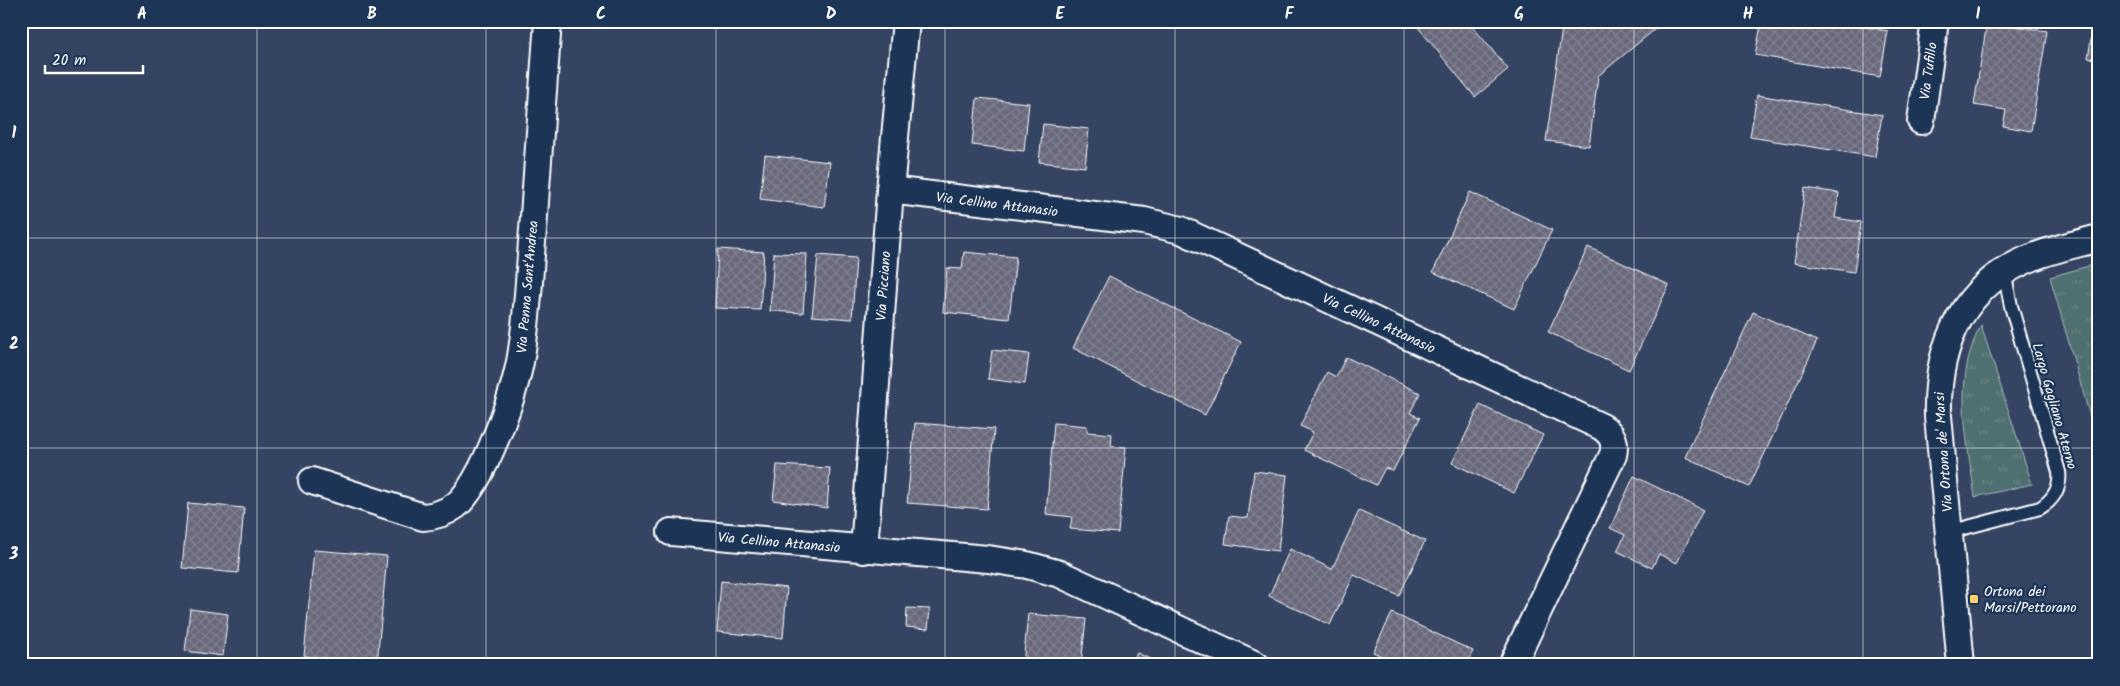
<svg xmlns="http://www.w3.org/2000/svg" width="2120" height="686" font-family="Kalam,sans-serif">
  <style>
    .grass { fill: url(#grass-tufts); stroke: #a7b8b8 }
    .building { fill: url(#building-cross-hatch); stroke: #fff }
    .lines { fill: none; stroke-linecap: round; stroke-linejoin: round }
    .lane-casing { stroke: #fff; stroke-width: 16 }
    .street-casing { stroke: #fff; stroke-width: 30 }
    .lane { stroke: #1d3557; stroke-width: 12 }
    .street { stroke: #1d3557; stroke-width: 26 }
    .grid { fill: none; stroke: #fff; stroke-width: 1; stroke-opacity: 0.55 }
    .poi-dot { fill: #ffd166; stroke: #1d3557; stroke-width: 2 }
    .labels { text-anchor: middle; stroke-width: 4.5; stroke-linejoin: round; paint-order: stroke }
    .street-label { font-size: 14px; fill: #fff; stroke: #1d3557 }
    .poi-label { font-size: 14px; fill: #fff; stroke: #1d3557; text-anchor: start }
    .neatline { fill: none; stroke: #fff; stroke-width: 2 }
    .grid-label { font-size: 16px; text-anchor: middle; font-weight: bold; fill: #fff }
  </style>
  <defs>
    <pattern id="grass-tufts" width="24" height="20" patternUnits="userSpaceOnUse" patternTransform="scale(1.25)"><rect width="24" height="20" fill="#4f7070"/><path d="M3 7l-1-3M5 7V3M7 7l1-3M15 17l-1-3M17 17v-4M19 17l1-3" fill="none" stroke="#698585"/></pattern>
    <pattern id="building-cross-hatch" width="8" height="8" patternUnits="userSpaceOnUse" patternTransform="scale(1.25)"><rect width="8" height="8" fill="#6a687c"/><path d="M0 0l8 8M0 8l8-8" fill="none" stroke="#807f90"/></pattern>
  </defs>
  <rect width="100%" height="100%" fill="#344462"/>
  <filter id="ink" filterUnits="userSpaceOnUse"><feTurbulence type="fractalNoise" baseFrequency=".02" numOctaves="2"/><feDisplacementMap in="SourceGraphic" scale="10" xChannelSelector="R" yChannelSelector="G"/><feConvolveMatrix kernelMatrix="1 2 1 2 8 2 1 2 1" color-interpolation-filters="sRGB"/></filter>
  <g filter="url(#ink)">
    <!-- grass -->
    <g class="grass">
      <path d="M2099,263V448L2050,277Z"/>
      <path d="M1981,325L2032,484L1975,497C1967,438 1952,380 1981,325Z"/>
    </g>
    <!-- building -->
    <g class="building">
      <path d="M1413,21H1468L1508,69L1475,97Z"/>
      <path d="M1563,21H1665L1598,76L1589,146L1546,141Z"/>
      <path d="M1762,21H1833L1888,31L1880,77L1755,55Z"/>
      <path d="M2023,21H2049L2048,26Z"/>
      <path d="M2094,21H2099V59L2088,58Z"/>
      <path d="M1987,22L2047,31L2031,131L2003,126L2006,110L1974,105Z"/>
      <path d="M1757,95L1882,115L1875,157L1750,137Z"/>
      <path d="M977,98L1029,103L1024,151L972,145Z"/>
      <path d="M1043,124L1089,129L1085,167L1039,162Z"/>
      <path d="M765,155L830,162L824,207L760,199Z"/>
      <path d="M1805,188L1839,193L1835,218L1861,222L1854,272L1794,263Z"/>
      <path d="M1470,192L1552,230L1514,309L1433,272Z"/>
      <path d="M1588,247L1669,285L1629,370L1548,332Z"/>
      <path d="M718,249L764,252L760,310L715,308Z"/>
      <path d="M964,252L1016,257L1009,319L943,312L947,268L962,269Z"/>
      <path d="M774,253L807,254L803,313L770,311Z"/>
      <path d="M818,255L856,258L852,319L812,316Z"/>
      <path d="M1109,276L1241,342L1205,415L1073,348Z"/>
      <path d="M1753,312L1817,341L1749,487L1685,457Z"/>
      <path d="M992,350L1029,354L1025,384L988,379Z"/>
      <path d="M1346,357L1420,393L1410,413L1420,418L1393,471L1385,468L1376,485L1304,450L1313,432L1300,426L1327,372L1336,377Z"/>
      <path d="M1480,405L1543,435L1514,493L1452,463Z"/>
      <path d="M915,423L994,429L987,509L907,503Z"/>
      <path d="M1054,423L1087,426V432L1112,434L1111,446L1126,447L1118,533L1070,529L1072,517L1046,514Z"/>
      <path d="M777,465L830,468L827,508L773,500Z"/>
      <path d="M1254,471L1287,475L1278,551L1225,544L1229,516L1248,518Z"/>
      <path d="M1634,476L1703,510L1677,563L1659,554L1652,568L1617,551L1625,535L1610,528Z"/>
      <path d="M188,503L244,508L238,573L182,568Z"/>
      <path d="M1359,511L1425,541L1399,596L1354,575L1330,625L1269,596L1290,549L1332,569Z"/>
      <path d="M314,550L387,556L377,663L304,656Z"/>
      <path d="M721,581L787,588L783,638L717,632Z"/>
      <path d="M907,608L930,609L928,629L906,627Z"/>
      <path d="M190,609L228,614L223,656L185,651Z"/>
      <path d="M1392,613L1473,651L1466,665H1401L1373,652Z"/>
      <path d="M1028,614L1086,619L1081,665H1023Z"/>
      <path d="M1137,653L1164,665H1131Z"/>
    </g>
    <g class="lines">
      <!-- lane casing -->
      <g class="lane-casing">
        <path id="lane" d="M1949,532L2040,508C2053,500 2061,488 2059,472L2011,306L2004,271"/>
      </g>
      <!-- street casing -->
      <g class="street-casing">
        <g id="street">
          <path d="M1921,121L1935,21"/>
          <path d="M890,190L1144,221L1181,230L1602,427C1613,435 1616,442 1613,455L1512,665"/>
          <path d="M312,481L423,517C436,516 445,513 455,506C483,484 513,397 520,362C528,318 529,274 533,230C538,160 543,91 548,21"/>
          <path d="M671,532L988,559L1027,565L1060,574L1256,665"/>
          <path d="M864,550L890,190L906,21"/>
          <path d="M1961,665L1938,416C1936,343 1964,282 2036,256C2056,248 2078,244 2099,238"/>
        </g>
      </g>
      <!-- lane -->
      <use href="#lane" class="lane"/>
      <!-- street -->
      <use href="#street" class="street"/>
    </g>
  </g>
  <!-- grid -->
  <path class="grid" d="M257,21V665M486,21V665M716,21V665M945,21V665M1175,21V665M1404,21V665M1634,21V665M1863,21V665M21,238H2099M21,448H2099"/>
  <!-- markers -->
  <rect class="poi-dot" x="1969" y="594" width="10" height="10" rx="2.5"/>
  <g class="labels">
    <!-- street labels -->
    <g class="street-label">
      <text transform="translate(1928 71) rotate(-82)" y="5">Via Tufillo</text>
      <text transform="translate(997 204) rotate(7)" y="5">Via Cellino Attanasio</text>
      <text transform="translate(883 286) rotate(-86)" y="5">Via Picciano</text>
      <text transform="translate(527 287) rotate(-85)" y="5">Via Penna Sant'Andrea</text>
      <text transform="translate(1379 323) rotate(25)" y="5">Via Cellino Attanasio</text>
      <text transform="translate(2055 406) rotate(74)" y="5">Largo Gagliano Aterno</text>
      <text transform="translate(1943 452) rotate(-94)" y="5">Via Ortona de' Marsi</text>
      <text transform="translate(779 542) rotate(5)" y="5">Via Cellino Attanasio</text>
    </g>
    <!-- poi labels -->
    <g class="poi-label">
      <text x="1984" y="596">Ortona dei<tspan x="1984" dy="16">Marsi/Pettorano</tspan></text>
    </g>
  </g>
  <!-- margin -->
  <rect width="2120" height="686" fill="none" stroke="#1d3557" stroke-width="55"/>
  <!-- scale -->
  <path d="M45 65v8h98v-8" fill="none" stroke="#ffffff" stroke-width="2.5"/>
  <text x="52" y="65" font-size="15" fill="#ffffff" stroke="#1d3557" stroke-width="4" paint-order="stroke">20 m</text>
  <rect x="28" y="28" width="2064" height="630" class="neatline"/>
  <g class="grid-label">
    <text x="142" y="19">A</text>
    <text x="372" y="19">B</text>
    <text x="601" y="19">C</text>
    <text x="831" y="19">D</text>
    <text x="1060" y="19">E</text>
    <text x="1289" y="19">F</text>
    <text x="1519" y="19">G</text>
    <text x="1748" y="19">H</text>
    <text x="1978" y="19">I</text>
    <text x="14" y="138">1</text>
    <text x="14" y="349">2</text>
    <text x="14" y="559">3</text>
  </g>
</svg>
